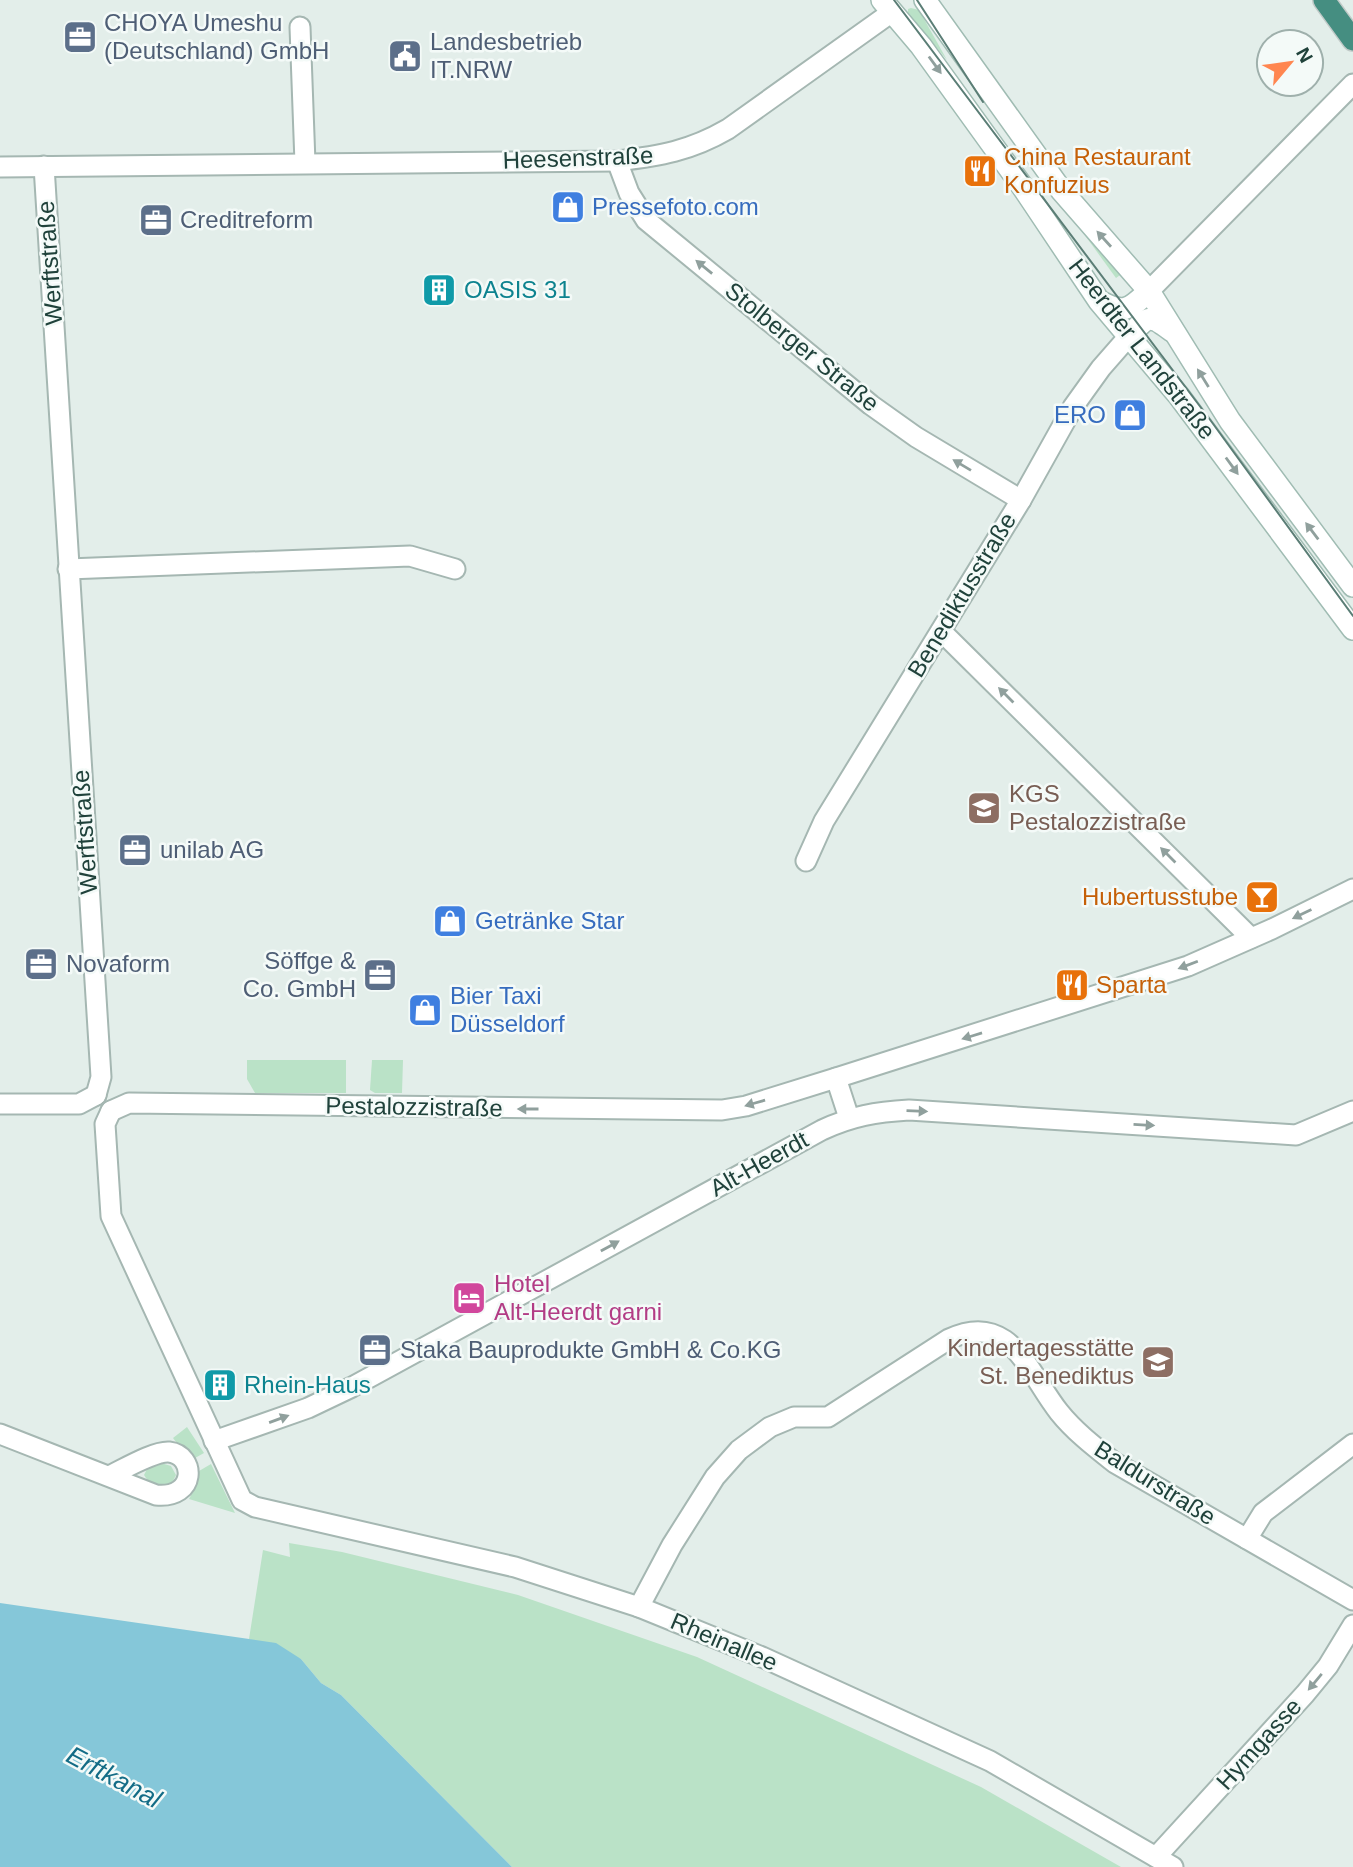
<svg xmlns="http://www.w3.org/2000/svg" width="1353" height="1867" font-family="Arial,sans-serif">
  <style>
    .green { fill: #bae2c7 }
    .water { fill: #85c7d9 }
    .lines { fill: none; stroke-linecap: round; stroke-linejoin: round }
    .minor-casing { stroke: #a5b7b2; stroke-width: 23 }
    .secondary-casing { stroke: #a0bcb3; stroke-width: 24 }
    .trunk-casing { stroke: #c1cac8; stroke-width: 24 }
    .minor { stroke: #fff; stroke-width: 19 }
    .secondary { stroke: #fff; stroke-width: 21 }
    .trunk { stroke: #458e81; stroke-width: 21 }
    .tram { stroke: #5b7e76; stroke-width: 2 }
    .oneway { fill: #90a09d }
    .labels { text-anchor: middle; stroke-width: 5; stroke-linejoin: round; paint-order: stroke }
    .service-label { font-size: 24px; fill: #4e5e75; stroke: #f4faf8; text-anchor: start }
    .food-label { font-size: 24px; fill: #c56008; stroke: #f4faf8; text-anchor: start }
    .street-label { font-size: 24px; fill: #20423b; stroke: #f4faf8 }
    .shop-label { font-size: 24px; fill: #366cbe; stroke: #f4faf8; text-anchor: start }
    .culture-label { font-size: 24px; fill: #0d838f; stroke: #f4faf8; text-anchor: start }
    .education-label { font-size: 24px; fill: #785e54; stroke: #f4faf8; text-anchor: start }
    .hotel-label { font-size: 24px; fill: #b23c85; stroke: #f4faf8; text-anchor: start }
    .water-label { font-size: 26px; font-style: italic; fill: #136c86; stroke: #f4faf8 }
  </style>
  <rect width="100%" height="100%" fill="#e3eeea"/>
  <!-- green -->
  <g class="green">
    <path d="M911,8L919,10L947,60L908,13V9Z"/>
    <path d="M1076,223L1127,270L1116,278Z"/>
    <path d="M247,1060H346V1093H255L247,1079Z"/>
    <path d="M372,1060H403L402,1093H375L370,1090Z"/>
    <path d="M187,1427L204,1453L195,1458C188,1450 178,1446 173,1438Z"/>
    <path d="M161,1463L171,1466L176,1475L173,1481L166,1486L148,1481L144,1475L147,1469Z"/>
    <path d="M211,1464L235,1513L189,1499L196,1486L199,1471Z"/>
    <path d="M289,1543L342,1552L518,1595L697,1657L981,1787L1121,1867H512L341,1695L321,1683L301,1659L249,1639L263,1550L290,1557Z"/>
  </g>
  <!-- water -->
  <path class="water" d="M0,1603L276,1643L301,1659L321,1683L341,1695L512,1867H0Z"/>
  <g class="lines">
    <!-- minor casing -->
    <g class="minor-casing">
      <g id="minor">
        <path d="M300,27L305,163"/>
        <path d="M617,161L629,193L646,220L871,405L916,437L1021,500"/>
        <path d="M44,166L101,1077L96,1095"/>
        <path d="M0,167L617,161C660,156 690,151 728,129L892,12"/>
        <path d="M1149,291L1353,84"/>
        <path d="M68,569L410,556L455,569"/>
        <path d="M941,631L1251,938"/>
        <path d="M806,861L824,821L1021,500L1073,407L1101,368L1129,336"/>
        <path d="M836,1078L849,1118"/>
        <path d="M0,1104H79L96,1095"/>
        <path d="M111,1111L105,1124L111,1216L242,1500L255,1507L515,1567L639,1607L762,1657L990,1761L1173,1867"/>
        <path d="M111,1111L129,1103L722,1110L746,1106L836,1078L1188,966L1272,929L1353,889"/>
        <path d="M0,1434L156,1495C197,1499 196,1455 169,1452C154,1451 124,1469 109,1476"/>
        <path d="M214,1441L308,1408L352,1387L822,1130C852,1116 876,1112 909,1110L1296,1135L1353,1111"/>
        <path d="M1247,1539L1263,1513L1353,1444"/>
        <path d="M639,1607L672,1545L715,1477L739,1450L770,1427L794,1417H828L949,1339C1011,1310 1028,1373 1059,1412C1075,1432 1096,1448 1115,1463L1353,1600"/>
        <path d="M1156,1857L1305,1694L1328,1666L1353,1625"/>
      </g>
    </g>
    <!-- secondary casing -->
    <g class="secondary-casing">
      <g id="secondary">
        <path d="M882,0L921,46L1022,186L1099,301L1179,396L1353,629"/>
        <path d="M925,0L1061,190L1149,291L1230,421L1353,586"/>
        <path d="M1101,302C1126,315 1130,308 1149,291"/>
        <path d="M1129,336C1149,315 1149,314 1172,331"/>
      </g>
    </g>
    <!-- trunk casing -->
    <g class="trunk-casing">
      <path id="trunk" d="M1324,0L1353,40"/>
    </g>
    <!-- minor -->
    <use href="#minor" class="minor"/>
    <!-- secondary -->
    <use href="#secondary" class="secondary"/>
    <!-- trunk -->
    <use href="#trunk" class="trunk"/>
    <!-- tram -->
    <g class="tram">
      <path d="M894,0L1211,421L1353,616"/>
      <path d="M917,0L983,102"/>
    </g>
  </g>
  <!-- one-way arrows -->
  <defs><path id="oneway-solid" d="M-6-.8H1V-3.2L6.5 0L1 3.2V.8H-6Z" transform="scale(1.75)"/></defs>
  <g class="oneway">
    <use href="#oneway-solid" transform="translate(935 65) rotate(54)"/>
    <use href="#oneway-solid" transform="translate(1104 239) rotate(-132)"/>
    <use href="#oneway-solid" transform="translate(704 267) rotate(-141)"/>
    <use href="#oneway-solid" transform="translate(1203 378) rotate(-122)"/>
    <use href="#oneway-solid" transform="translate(962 465) rotate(-149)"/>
    <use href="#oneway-solid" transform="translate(1232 466) rotate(54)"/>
    <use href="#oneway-solid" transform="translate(1312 531) rotate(-127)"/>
    <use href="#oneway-solid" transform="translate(1006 695) rotate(-135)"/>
    <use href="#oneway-solid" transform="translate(1168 855) rotate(-135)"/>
    <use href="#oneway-solid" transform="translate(1302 914) rotate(154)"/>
    <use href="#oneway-solid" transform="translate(1188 965) rotate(159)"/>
    <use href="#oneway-solid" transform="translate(972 1036) rotate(163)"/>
    <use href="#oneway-solid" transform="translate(755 1103) rotate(164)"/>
    <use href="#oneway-solid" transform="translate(528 1109) rotate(-180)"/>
    <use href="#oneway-solid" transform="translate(917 1111) rotate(2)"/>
    <use href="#oneway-solid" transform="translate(1144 1125) rotate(3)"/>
    <use href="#oneway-solid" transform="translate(610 1246) rotate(-29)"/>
    <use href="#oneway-solid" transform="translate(279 1419) rotate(-20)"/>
    <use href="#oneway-solid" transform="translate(1315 1682) rotate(130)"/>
  </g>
  <!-- icons -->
  <defs>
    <g id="office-square" transform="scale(1.75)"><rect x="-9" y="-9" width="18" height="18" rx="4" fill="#5c6f8a" stroke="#f4faf8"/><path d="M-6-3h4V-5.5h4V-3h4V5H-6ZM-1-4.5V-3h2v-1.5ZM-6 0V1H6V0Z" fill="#fff"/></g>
    <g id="civic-square" transform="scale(1.75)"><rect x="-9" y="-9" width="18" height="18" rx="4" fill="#5c6f8a" stroke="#f4faf8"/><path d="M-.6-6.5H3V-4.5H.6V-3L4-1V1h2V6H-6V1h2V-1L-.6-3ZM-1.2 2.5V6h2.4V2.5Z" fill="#fff"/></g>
    <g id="restaurant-square" transform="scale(1.75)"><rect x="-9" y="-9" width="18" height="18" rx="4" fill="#e8710a" stroke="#f4faf8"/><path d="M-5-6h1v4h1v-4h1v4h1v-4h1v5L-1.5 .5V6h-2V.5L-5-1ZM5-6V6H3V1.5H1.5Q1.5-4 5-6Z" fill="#fff"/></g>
    <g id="shop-square" transform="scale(1.75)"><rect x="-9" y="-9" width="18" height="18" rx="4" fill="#3f7fe0" stroke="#f4faf8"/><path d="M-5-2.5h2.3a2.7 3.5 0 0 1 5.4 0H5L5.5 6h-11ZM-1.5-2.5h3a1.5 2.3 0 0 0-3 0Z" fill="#fff"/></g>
    <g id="building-square" transform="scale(1.75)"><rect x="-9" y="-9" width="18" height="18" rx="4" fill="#0f9aa8" stroke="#f4faf8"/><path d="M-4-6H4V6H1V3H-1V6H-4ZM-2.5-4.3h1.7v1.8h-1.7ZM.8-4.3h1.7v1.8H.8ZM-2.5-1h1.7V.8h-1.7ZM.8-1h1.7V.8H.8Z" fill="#fff"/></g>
    <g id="school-square" transform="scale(1.75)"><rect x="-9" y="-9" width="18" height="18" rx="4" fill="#8d6e63" stroke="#f4faf8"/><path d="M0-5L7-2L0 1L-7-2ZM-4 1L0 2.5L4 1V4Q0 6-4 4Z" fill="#fff"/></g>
    <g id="bar-square" transform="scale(1.75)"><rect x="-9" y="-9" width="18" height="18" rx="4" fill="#e8710a" stroke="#f4faf8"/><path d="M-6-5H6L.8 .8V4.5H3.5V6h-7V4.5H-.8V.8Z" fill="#fff"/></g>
    <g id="hotel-square" transform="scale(1.75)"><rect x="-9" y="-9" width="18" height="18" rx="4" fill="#d1479c" stroke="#f4faf8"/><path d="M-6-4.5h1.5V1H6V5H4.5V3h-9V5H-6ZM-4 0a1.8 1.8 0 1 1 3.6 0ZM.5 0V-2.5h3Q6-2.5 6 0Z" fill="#fff"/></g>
  </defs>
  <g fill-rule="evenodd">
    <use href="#office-square" x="80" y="37"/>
    <use href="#civic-square" x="405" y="56"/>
    <use href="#restaurant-square" x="980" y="171"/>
    <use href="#shop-square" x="568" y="207"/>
    <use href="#office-square" x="156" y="220"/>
    <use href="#building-square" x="439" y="290"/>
    <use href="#shop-square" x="1130" y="415"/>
    <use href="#school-square" x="984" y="808"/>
    <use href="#office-square" x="135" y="850"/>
    <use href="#bar-square" x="1262" y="897"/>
    <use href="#shop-square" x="450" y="921"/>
    <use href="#office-square" x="41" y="964"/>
    <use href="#office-square" x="380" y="975"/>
    <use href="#restaurant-square" x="1072" y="985"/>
    <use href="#shop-square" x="425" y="1010"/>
    <use href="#hotel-square" x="469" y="1298"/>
    <use href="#office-square" x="375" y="1350"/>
    <use href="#school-square" x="1158" y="1362"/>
    <use href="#building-square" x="220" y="1385"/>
  </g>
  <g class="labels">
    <!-- service labels -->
    <g class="service-label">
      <text x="104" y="31">CHOYA Umeshu<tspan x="104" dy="28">(Deutschland) GmbH</tspan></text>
      <text x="430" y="50">Landesbetrieb<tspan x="430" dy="28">IT.NRW</tspan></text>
      <text x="180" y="228">Creditreform</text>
      <text x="160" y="858">unilab AG</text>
      <text x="356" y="969" text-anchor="end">Söffge &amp;<tspan x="356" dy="28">Co. GmbH</tspan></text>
      <text x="66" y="972">Novaform</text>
      <text x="400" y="1358">Staka Bauprodukte GmbH &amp; Co.KG</text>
    </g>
    <!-- food labels -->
    <g class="food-label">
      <text x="1004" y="165">China Restaurant<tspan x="1004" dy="28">Konfuzius</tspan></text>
      <text x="1238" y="905" text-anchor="end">Hubertusstube</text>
      <text x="1096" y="993">Sparta</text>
    </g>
    <!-- street labels -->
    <g class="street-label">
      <text transform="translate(578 158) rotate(-2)" y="8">Heesenstraße</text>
      <text transform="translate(50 263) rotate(-94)" y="8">Werftstraße</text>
      <text transform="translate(802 347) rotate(39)" y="8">Stolberger Straße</text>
      <text transform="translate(1142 349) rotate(52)" y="8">Heerdter Landstraße</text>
      <text transform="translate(962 595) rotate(-59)" y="8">Benediktusstraße</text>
      <text transform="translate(85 832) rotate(-94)" y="8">Werftstraße</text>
      <text transform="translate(414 1107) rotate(1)" y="8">Pestalozzistraße</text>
      <text transform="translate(759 1164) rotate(-29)" y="8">Alt-Heerdt</text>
      <text transform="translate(1155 1483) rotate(32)" y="8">Baldurstraße</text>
      <text transform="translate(724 1642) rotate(23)" y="8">Rheinallee</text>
      <text transform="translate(1259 1744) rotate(-48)" y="8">Hymgasse</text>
    </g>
    <!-- shop labels -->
    <g class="shop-label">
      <text x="592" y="215">Pressefoto.com</text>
      <text x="1106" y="423" text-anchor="end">ERO</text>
      <text x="475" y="929">Getränke Star</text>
      <text x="450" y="1004">Bier Taxi<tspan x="450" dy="28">Düsseldorf</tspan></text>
    </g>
    <!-- culture labels -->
    <g class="culture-label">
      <text x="464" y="298">OASIS 31</text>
      <text x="244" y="1393">Rhein-Haus</text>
    </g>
    <!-- education labels -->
    <g class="education-label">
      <text x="1009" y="802">KGS<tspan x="1009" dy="28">Pestalozzistraße</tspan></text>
      <text x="1134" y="1356" text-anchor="end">Kindertagesstätte<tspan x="1134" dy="28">St. Benediktus</tspan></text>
    </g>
    <!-- hotel labels -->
    <g class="hotel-label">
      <text x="494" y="1292">Hotel<tspan x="494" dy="28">Alt-Heerdt garni</tspan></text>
    </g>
    <!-- water labels -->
    <g class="water-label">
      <text transform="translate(114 1777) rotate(28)" y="9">Erftkanal</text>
    </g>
  </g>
  <!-- north arrow -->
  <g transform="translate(1290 63) rotate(61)"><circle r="33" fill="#f4faf8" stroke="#9fb0ac" stroke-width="2"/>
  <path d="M0-5L12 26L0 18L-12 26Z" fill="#ff8650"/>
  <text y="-10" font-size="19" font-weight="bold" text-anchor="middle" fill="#20423b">N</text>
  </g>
</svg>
